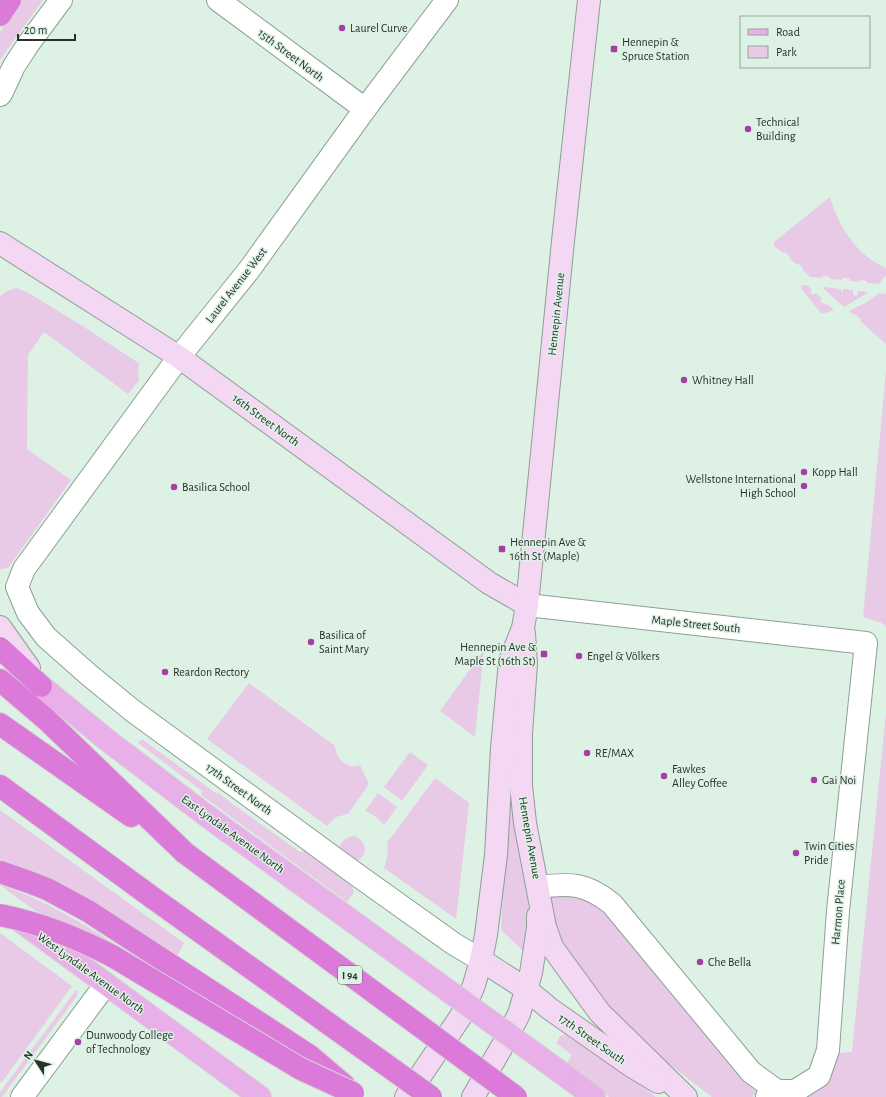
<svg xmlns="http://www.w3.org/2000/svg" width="886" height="1097" font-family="'Alegreya Sans',sans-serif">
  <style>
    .green { fill: #e8cae6 }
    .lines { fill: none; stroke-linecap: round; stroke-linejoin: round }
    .street-casing { stroke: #8ca094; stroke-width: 24 }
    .secondary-casing { stroke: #8ca094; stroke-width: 24 }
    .primary-casing { stroke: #d4d6d5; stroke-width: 24 }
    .highway-casing { stroke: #d4d6d5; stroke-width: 24 }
    .street { stroke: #fff; stroke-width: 22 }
    .secondary { stroke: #f4d7f3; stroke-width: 22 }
    .primary { stroke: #e9afe8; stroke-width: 22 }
    .highway { stroke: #db7ad8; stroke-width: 22 }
    .primary-bridge-casing { stroke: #d4d6d5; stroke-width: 24; stroke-linecap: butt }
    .highway-bridge-casing { stroke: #d4d6d5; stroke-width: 24; stroke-linecap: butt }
    .primary-bridge { stroke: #e9afe8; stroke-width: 22 }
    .highway-bridge { stroke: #db7ad8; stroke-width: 22 }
    .poi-dot { fill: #a53fa3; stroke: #ddf2e5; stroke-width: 1.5 }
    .labels { text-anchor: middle; stroke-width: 3; stroke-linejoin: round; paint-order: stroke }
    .shield { fill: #ddf2e5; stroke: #5f6b64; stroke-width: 1 }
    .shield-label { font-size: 11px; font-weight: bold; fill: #29312c }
    .poi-label { font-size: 12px; fill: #29312c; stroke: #ddf2e5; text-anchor: start }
    .street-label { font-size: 12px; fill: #29312c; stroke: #ddf2e5 }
  </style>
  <rect width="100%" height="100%" fill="#ddf2e5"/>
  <!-- green -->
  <g class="green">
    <path d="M21,0H43L0,60V32Z"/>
    <path d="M830,197C839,227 856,255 886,268V275L879,284L867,283V281L860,280L859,282L850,281V279L842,278V280L830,279V277L823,276L822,278L810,277L802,269L803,268L797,263L796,264L789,258L790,257L785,252L783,253L774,246V242Z"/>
    <path d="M801,285L808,286L812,290L810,292L813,295L816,293L822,299L820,301L824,304L826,303L834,310L822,314L802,290Z"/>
    <path d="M824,287L841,289V291L843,292V289L853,290V295L857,296L858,291L869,292L844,307L824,289Z"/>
    <path d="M16,288L27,292L81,325L140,364L138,367L139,380L128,394L44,332L28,355L27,449L71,480L8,568L0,569V296L7,291Z"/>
    <path d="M879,293L886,294V344L860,321L861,319L855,314L854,315L849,311L867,302Z"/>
    <path d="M886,371V627L882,623L863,617Z"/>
    <path d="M484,650L475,737L440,711Z"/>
    <path d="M249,683L335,746C336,759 347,770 360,765L369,784L348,814L336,817L327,826L207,739Z"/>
    <path d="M886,712V1097H805L838,1053L852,1052Z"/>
    <path d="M142,739L217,794L218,792L238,808L300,852L305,850L348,882L351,885L354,892L347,902L201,795L202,791L138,743Z"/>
    <path d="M410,752L428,765L402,801L384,787Z"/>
    <path d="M435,778L469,803L456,919L384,868C387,859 389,850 387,841L390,839Z"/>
    <path d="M378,793L397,807L384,825C379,819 373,814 365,811Z"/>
    <path d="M509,806H513L527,878L529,920L524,952L501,930L505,850Z"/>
    <path d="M0,810L184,943L177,957L22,869L0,861Z"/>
    <path d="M354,836C367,841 369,854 357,861L339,848C341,841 346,837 354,836Z"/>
    <path d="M0,885C46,900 85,925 125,950L104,940L66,923L41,915Z"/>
    <path d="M558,892L583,898L594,905L605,914L757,1093L752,1097H712L656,1054L598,994L556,935L551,914L550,894Z"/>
    <path d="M0,933L72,986L2,1082L0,1081Z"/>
    <path d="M76,990L78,991L77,996L2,1097H0V1092Z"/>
    <path d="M565,1034L574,1041L580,1040L656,1097H609L566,1064L572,1055L556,1043L560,1036Z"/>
  </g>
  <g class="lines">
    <!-- street casing -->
    <g class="street-casing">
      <g id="street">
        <path d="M218,0L365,109"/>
        <path d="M447,0L365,109L249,270L179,357L24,569L17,587L28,613L46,637L89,675L133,711L360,877L454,944L481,960"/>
        <path d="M0,95L2,92L14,66L29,43L61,0"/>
        <path d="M527,605L866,643L838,911L828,1050L819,1076L795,1091H777L767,1097"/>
        <path d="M538,887C571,883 586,883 612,904L751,1072L777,1091"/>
        <path d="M22,1097L106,984"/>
      </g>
    </g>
    <!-- secondary casing -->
    <g class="secondary-casing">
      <g id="secondary">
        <path d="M0,243L179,357L489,583L527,605"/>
        <path d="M0,627L29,668"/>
        <path d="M524,633L526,664L521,734V785L525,823L545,927L552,947L565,965L600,1013L686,1097"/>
        <path d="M481,960L526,989L550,1009L630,1065L658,1082"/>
        <path d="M406,1097L461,1016L474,985L481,960L486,935L496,855L502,748L510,661L523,628L527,605L563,241L589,0"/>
        <path d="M473,1097L504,1043L519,1014L531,973L538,928V916"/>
      </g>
    </g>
    <!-- primary casing -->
    <g class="primary-casing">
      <g id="primary">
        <path d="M41,686L107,740L211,819"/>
        <path d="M19,920L260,1097"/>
        <path d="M563,1074L594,1097"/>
      </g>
    </g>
    <!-- highway casing -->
    <g class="highway-casing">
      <g id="highway">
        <path d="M0,15L10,0"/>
        <path d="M0,648L41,686"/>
        <path d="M0,680L47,720L185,853"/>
        <path d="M0,724L131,816"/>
        <path d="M0,786L153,898"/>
        <path d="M0,872L29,882L47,889L88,911L310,1056L344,1085"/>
      </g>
    </g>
    <!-- street -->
    <use href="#street" class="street"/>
    <!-- secondary -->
    <use href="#secondary" class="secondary"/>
    <!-- primary -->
    <use href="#primary" class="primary"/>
    <!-- highway -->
    <use href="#highway" class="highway"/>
    <!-- primary-bridge casing -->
    <g class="primary-bridge-casing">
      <path id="primary-bridge" d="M211,819L563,1074"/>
    </g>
    <!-- highway-bridge casing -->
    <g class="highway-bridge-casing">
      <g id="highway-bridge">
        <path d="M185,853L516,1097"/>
        <path d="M153,898L431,1097"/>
        <path d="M0,915C40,923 78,938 114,957L301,1069L353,1093"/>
      </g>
    </g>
    <!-- primary-bridge -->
    <use href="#primary-bridge" class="primary-bridge"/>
    <!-- highway-bridge -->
    <use href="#highway-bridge" class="highway-bridge"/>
  </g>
  <!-- markers -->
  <g class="poi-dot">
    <circle cx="342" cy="28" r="4"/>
    <rect x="610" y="45" width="8" height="8" rx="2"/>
    <circle cx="748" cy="129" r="4"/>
    <circle cx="684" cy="380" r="4"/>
    <circle cx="804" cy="472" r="4"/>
    <circle cx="804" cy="486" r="4"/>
    <circle cx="174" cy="487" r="4"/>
    <rect x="498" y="545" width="8" height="8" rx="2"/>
    <circle cx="311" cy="642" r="4"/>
    <rect x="540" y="650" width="8" height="8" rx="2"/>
    <circle cx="579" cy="656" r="4"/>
    <circle cx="165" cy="672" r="4"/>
    <circle cx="587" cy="753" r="4"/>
    <circle cx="664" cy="776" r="4"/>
    <circle cx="814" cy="780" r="4"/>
    <circle cx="796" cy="853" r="4"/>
    <circle cx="700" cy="962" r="4"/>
    <circle cx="78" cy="1042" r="4"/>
  </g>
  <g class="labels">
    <!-- shield labels -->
    <rect class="shield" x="338" y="966" width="24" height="18" rx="3"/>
    <g class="shield-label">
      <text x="350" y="979">I 94</text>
    </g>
    <!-- poi labels -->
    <g class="poi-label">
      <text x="350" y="32">Laurel Curve</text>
      <text x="622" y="46">Hennepin &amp;<tspan x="622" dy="14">Spruce Station</tspan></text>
      <text x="756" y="126">Technical<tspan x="756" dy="14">Building</tspan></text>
      <text x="692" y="384">Whitney Hall</text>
      <text x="812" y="476">Kopp Hall</text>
      <text x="796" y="483" text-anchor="end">Wellstone International<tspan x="796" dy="14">High School</tspan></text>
      <text x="182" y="491">Basilica School</text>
      <text x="510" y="546">Hennepin Ave &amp;<tspan x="510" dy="14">16th St (Maple)</tspan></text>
      <text x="319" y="639">Basilica of<tspan x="319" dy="14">Saint Mary</tspan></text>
      <text x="536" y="651" text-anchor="end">Hennepin Ave &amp;<tspan x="536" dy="14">Maple St (16th St)</tspan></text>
      <text x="587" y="660">Engel &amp; Völkers</text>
      <text x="173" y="676">Reardon Rectory</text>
      <text x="595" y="757">RE/MAX</text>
      <text x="672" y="773">Fawkes<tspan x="672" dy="14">Alley Coffee</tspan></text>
      <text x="822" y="784">Gai Noi</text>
      <text x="804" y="850">Twin Cities<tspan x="804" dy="14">Pride</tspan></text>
      <text x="708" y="966">Che Bella</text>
      <text x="86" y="1039">Dunwoody College<tspan x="86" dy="14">of Technology</tspan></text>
    </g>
    <!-- street labels -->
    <g class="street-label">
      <text transform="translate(291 55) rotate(37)" y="4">15th Street North</text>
      <text transform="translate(236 285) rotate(-52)" y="4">Laurel Avenue West</text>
      <text transform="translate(556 314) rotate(-84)" y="4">Hennepin Avenue</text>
      <text transform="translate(266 420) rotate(36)" y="4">16th Street North</text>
      <text transform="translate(696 624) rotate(6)" y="4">Maple Street South</text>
      <text transform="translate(239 789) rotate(36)" y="4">17th Street North</text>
      <text transform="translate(233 834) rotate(36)" y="4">East Lyndale Avenue North</text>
      <text transform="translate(530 838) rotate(80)" y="4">Hennepin Avenue</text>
      <text transform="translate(838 912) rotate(-85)" y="4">Harmon Place</text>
      <text transform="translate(91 973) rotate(36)" y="4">West Lyndale Avenue North</text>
      <text transform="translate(592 1039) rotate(35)" y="4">17th Street South</text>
    </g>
  </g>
  <!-- legend -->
  <rect x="740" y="16" width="130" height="52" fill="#ddf2e5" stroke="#95a59b"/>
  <rect x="748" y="29" width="20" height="6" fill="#e9afe8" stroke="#95a59b"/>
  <text x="776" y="36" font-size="12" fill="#29312c">Road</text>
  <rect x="748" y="46" width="20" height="12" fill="#e8cae6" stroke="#95a59b"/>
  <text x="776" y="56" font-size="12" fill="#29312c">Park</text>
  <!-- north arrow -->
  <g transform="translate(36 1061) rotate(306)" stroke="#ddf2e5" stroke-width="3" paint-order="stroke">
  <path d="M0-3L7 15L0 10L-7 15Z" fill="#29312c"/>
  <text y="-6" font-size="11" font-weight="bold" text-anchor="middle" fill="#29312c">N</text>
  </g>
  <!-- scale -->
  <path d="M18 34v6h57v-6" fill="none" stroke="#29312c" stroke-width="2"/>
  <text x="24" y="34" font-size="12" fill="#29312c" stroke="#ddf2e5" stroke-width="3" paint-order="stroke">20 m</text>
</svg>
